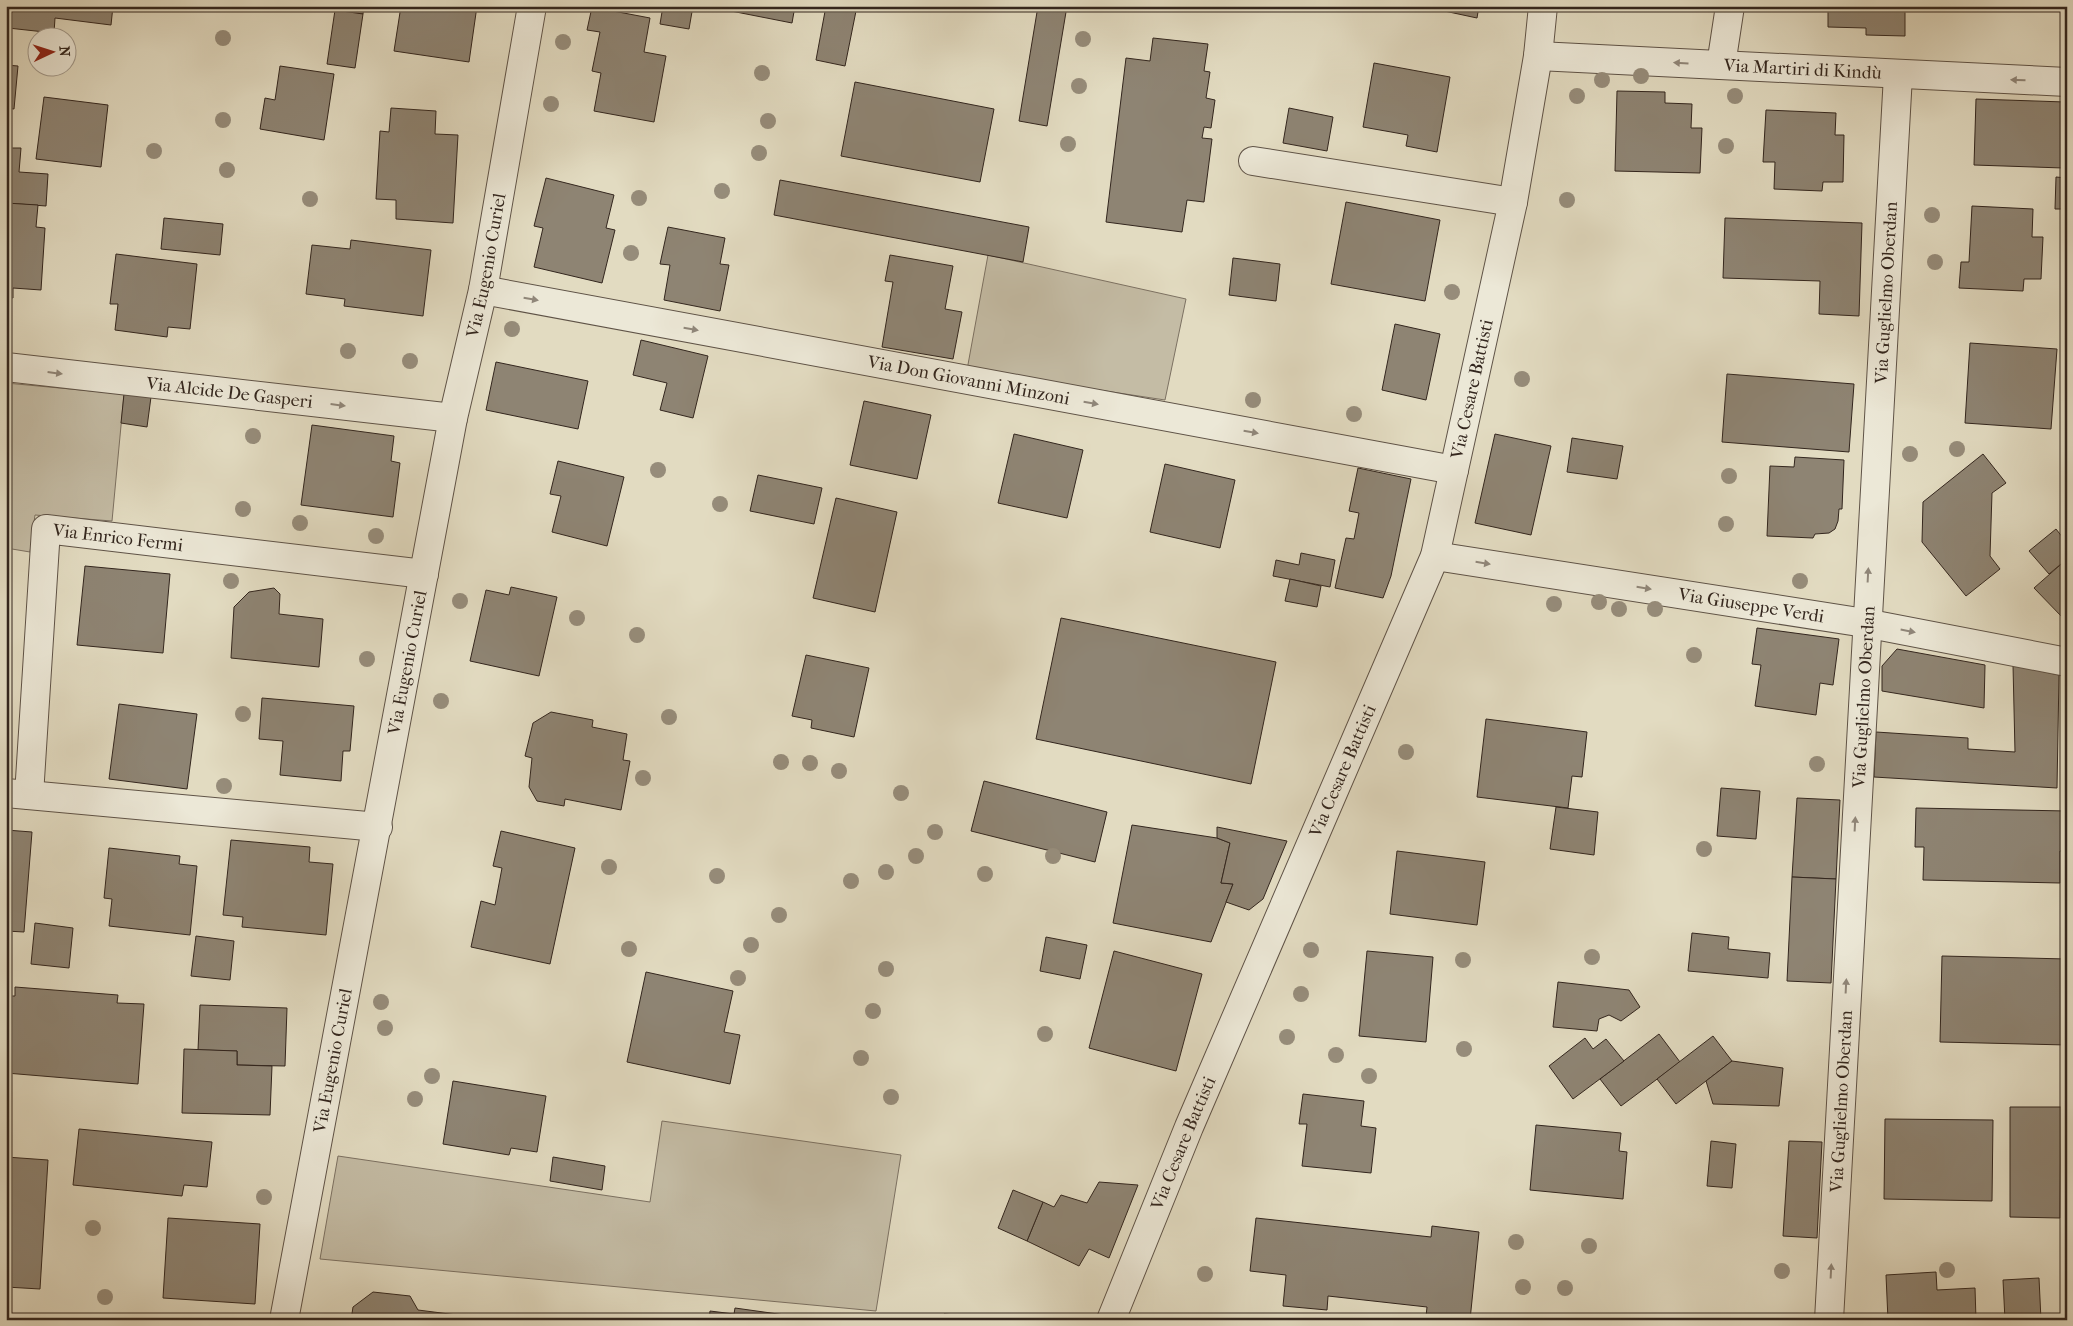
<svg xmlns="http://www.w3.org/2000/svg" width="2073" height="1326" font-family="'IM FELL French Canon',serif">
  <style>
    .green { fill: #c4bca5; stroke: #7c7162 }
    .building { fill: #8e8473; stroke: #33261e }
    .lines { fill: none; stroke-linecap: round; stroke-linejoin: round }
    .minor-casing { stroke: #5f5347; stroke-width: 30 }
    .minor { stroke: #ece8d7; stroke-width: 28 }
    .tree { fill: #968c7a }
    .oneway { fill: #90877a }
    .labels { text-anchor: middle; stroke-width: 4.5; stroke-linejoin: round; paint-order: stroke }
    .street-label { font-size: 18px; fill: #33261e; stroke: #ece8d7 }
  </style>
  <rect width="100%" height="100%" fill="#e2dbc1"/>
  <filter id="stains"><feTurbulence type="fractalNoise" baseFrequency=".004" numOctaves="4"/><feColorMatrix values="0 0 0 0 .2 0 0 0 0 .09 0 0 0 0 .02 0 0 0 .5 -.17"/></filter>
  <radialGradient id="worn" r=".72"><stop offset=".6" stop-color="#630" stop-opacity="0"/><stop offset="1" stop-color="#630" stop-opacity=".3"/></radialGradient>
  <!-- green -->
  <g class="green">
    <path d="M988,255L1186,299L1165,400L967,370Z"/>
    <path d="M6,383L124,394L112,521L35,515L30,552L6,548Z"/>
    <path d="M662,1121L901,1155L876,1311L320,1259L338,1156L650,1202Z"/>
  </g>
  <!-- building -->
  <g class="building">
    <path d="M11,6H113L111,25L55,18L54,33L8,28Z"/>
    <path d="M335,6H364L363,14L335,10Z"/>
    <path d="M401,6H477L469,62L394,51Z"/>
    <path d="M663,6H693L689,29L660,24Z"/>
    <path d="M732,6H795L792,23L731,11Z"/>
    <path d="M826,6H857L845,66L816,60Z"/>
    <path d="M1038,6H1067L1047,126L1019,121Z"/>
    <path d="M1421,6H1479L1477,18Z"/>
    <path d="M1828,6H1905V36L1866,35V28L1828,27Z"/>
    <path d="M592,7L650,18L644,52L666,56L654,122L594,111L601,73L592,71L600,32L587,30Z"/>
    <path d="M335,10L363,14L355,68L327,64Z"/>
    <path d="M1153,38L1208,44L1204,71L1210,72L1206,98L1215,100L1211,128L1204,127L1202,138L1212,139L1204,202L1187,200L1182,232L1106,222L1126,58L1150,61Z"/>
    <path d="M1374,63L1450,77L1437,152L1406,146L1408,135L1363,127Z"/>
    <path d="M6,65L18,66L14,109L6,108Z"/>
    <path d="M280,66L334,74L324,140L260,129L265,98L275,100Z"/>
    <path d="M855,82L994,109L980,182L841,156Z"/>
    <path d="M1617,91L1665,92V103L1692,104L1691,128H1702L1700,173L1615,171Z"/>
    <path d="M44,97L108,105L101,167L36,159Z"/>
    <path d="M1976,99L2065,102L2063,168L1974,165Z"/>
    <path d="M391,108L436,111L435,134L458,135L453,223L396,219V200L376,199L380,131L389,132Z"/>
    <path d="M1289,108L1333,117L1327,151L1283,143Z"/>
    <path d="M1766,110L1836,113L1835,135H1844L1843,182H1823L1822,191L1774,189L1775,162H1763Z"/>
    <path d="M6,148H21L19,172L48,174L46,206L6,203Z"/>
    <path d="M2056,177L2067,178V209H2055Z"/>
    <path d="M546,178L614,195L606,228L615,230L602,283L534,267L543,228L534,226Z"/>
    <path d="M780,180L1029,227L1023,262L774,215Z"/>
    <path d="M1346,202L1440,220L1425,301L1331,284Z"/>
    <path d="M6,203L38,205L36,227L45,228L41,290L13,288V298L6,297Z"/>
    <path d="M1972,206L2033,209L2032,237H2043L2041,279H2024L2023,291L1959,288L1961,262H1969Z"/>
    <path d="M164,218L223,224L220,255L161,249Z"/>
    <path d="M1725,218L1862,223L1859,316L1819,314L1820,281L1723,278Z"/>
    <path d="M668,227L725,238L720,264L729,265L720,311L664,300L670,265L660,264Z"/>
    <path d="M351,240L431,250L423,316L344,306L345,299L306,294L312,245L350,249Z"/>
    <path d="M116,254L197,264L190,329L168,327L167,337L115,330L118,304H110Z"/>
    <path d="M890,255L953,266L945,309L962,312L953,359L882,347L893,282L885,281Z"/>
    <path d="M1233,258L1280,264L1276,301L1229,295Z"/>
    <path d="M1395,324L1440,334L1426,400L1382,390Z"/>
    <path d="M641,340L708,356L693,418L660,410L667,383L633,375Z"/>
    <path d="M1970,343L2057,349L2051,429L1965,423Z"/>
    <path d="M496,362L588,381L578,429L486,410Z"/>
    <path d="M1727,374L1854,384L1849,452L1722,442Z"/>
    <path d="M124,394L151,397L147,427L121,423Z"/>
    <path d="M864,401L931,415L917,479L850,465Z"/>
    <path d="M312,425L394,436L391,461L400,463L393,517L301,505Z"/>
    <path d="M1014,434L1083,450L1067,518L998,503Z"/>
    <path d="M1495,434L1551,446L1531,535L1475,523Z"/>
    <path d="M1572,438L1623,446L1617,479L1567,472Z"/>
    <path d="M1983,454L2006,483L1992,493L1990,556L2000,569L1966,596L1922,542L1923,502Z"/>
    <path d="M1795,457L1844,460L1842,509H1839L1838,521L1835,529L1829,533L1815,534L1813,538L1767,536L1770,466L1794,467Z"/>
    <path d="M558,461L624,477L607,546L552,532L561,496L550,494Z"/>
    <path d="M1165,464L1235,480L1220,548L1150,532Z"/>
    <path d="M1358,468L1411,479L1391,576L1383,598L1335,588L1346,538L1354,539L1359,513L1349,511Z"/>
    <path d="M758,475L822,488L814,524L750,511Z"/>
    <path d="M836,498L897,512L875,612L813,598Z"/>
    <path d="M2056,529L2067,543V559L2049,574L2029,551Z"/>
    <path d="M1301,553L1335,560L1330,587L1273,576L1276,560L1299,565Z"/>
    <path d="M2067,559V616L2063,618L2034,588Z"/>
    <path d="M85,566L170,574L163,653L77,645Z"/>
    <path d="M1290,579L1321,586L1317,607L1285,601Z"/>
    <path d="M511,587L557,597L539,676L470,661L486,590L509,595Z"/>
    <path d="M274,588L280,594L279,614L323,619L319,667L231,658L234,607L249,592Z"/>
    <path d="M1061,618L1276,662L1251,784L1036,739Z"/>
    <path d="M1757,628L1839,639L1833,685L1820,683L1816,715L1755,706L1761,665L1752,664Z"/>
    <path d="M1897,649L1985,665L1984,708L1882,691V666Z"/>
    <path d="M806,655L869,668L854,737L811,728L812,720L792,716Z"/>
    <path d="M2013,665L2059,675L2057,788L1874,777L1876,732L1968,738V749L2015,752Z"/>
    <path d="M262,698L354,706L350,751H343L341,781L280,775L283,741L259,739Z"/>
    <path d="M119,704L197,714L187,789L109,779Z"/>
    <path d="M551,712L593,720L592,727L627,734L623,760L630,761L621,810L565,799L564,806L537,801L529,787L532,758L525,756L533,723Z"/>
    <path d="M1486,719L1587,732L1582,777L1572,776L1568,808L1477,797Z"/>
    <path d="M984,781L1107,812L1095,862L971,831Z"/>
    <path d="M1721,788L1760,791L1756,839L1717,836Z"/>
    <path d="M1797,798L1840,800L1836,879L1792,877Z"/>
    <path d="M1556,807L1598,812L1594,855L1550,849Z"/>
    <path d="M1916,808L2067,811V851H2060V883L1923,880L1924,847H1915Z"/>
    <path d="M1132,825L1217,838L1230,843L1221,883L1233,884L1211,942L1113,923Z"/>
    <path d="M1217,827L1287,841L1263,899L1249,910L1226,902L1233,884L1221,883L1230,843L1217,838Z"/>
    <path d="M6,830L32,832L24,932L6,931Z"/>
    <path d="M501,831L575,848L550,964L471,947L481,901L495,905L502,868L493,866Z"/>
    <path d="M231,840L310,847L309,862L333,864L326,935L242,927L243,917L223,915Z"/>
    <path d="M109,848L180,856L179,864L197,866L190,935L109,926L112,899L104,898Z"/>
    <path d="M1397,851L1485,862L1477,925L1390,914Z"/>
    <path d="M1792,877L1836,879L1831,983L1787,981Z"/>
    <path d="M35,923L73,928L69,968L31,964Z"/>
    <path d="M1692,933L1729,937L1728,949L1770,953L1768,978L1688,971Z"/>
    <path d="M196,936L234,941L230,980L191,976Z"/>
    <path d="M1046,937L1087,945L1080,979L1040,971Z"/>
    <path d="M1114,951L1202,974L1176,1071L1089,1048Z"/>
    <path d="M1367,951L1433,957L1426,1042L1359,1036Z"/>
    <path d="M1942,956L2067,959V1045L1940,1042Z"/>
    <path d="M646,972L733,991L724,1032L740,1035L730,1084L627,1062Z"/>
    <path d="M1558,982L1629,990L1640,1007L1621,1021L1609,1015L1599,1019L1597,1031L1553,1027Z"/>
    <path d="M15,987L118,995L117,1003L144,1004L138,1084L6,1073V996H15Z"/>
    <path d="M200,1005L287,1008L285,1066L237,1065V1051L198,1050Z"/>
    <path d="M1659,1034L1680,1062L1621,1106L1600,1079Z"/>
    <path d="M1713,1036L1732,1061L1676,1104L1657,1079Z"/>
    <path d="M1585,1038L1593,1049L1606,1039L1624,1061L1573,1099L1549,1066Z"/>
    <path d="M184,1049L237,1051V1065L272,1066L270,1115L182,1113Z"/>
    <path d="M1732,1061L1783,1068L1779,1106L1713,1104L1706,1081Z"/>
    <path d="M453,1081L546,1096L537,1152L511,1148L509,1155L443,1144Z"/>
    <path d="M1303,1094L1364,1101L1361,1126L1376,1128L1371,1173L1302,1166L1307,1124H1299Z"/>
    <path d="M2010,1107H2061L2060,1218L2010,1217Z"/>
    <path d="M1885,1119L1993,1120L1992,1201L1884,1199Z"/>
    <path d="M1536,1125L1621,1133L1619,1151L1627,1152L1623,1199L1530,1190Z"/>
    <path d="M79,1129L212,1142L207,1187L184,1185L182,1196L73,1185Z"/>
    <path d="M1711,1141L1736,1144L1732,1188L1707,1186Z"/>
    <path d="M1789,1141L1822,1142L1817,1238L1783,1236Z"/>
    <path d="M6,1157L48,1160L40,1289L6,1287Z"/>
    <path d="M553,1157L605,1166L602,1190L550,1181Z"/>
    <path d="M1099,1182L1138,1185L1109,1258L1089,1249L1079,1266L1027,1241L1043,1202L1054,1207L1061,1195L1087,1203Z"/>
    <path d="M1013,1190L1043,1202L1027,1241L998,1228Z"/>
    <path d="M168,1218L260,1224L255,1304L163,1298Z"/>
    <path d="M1256,1218L1431,1237L1432,1226L1479,1232L1470,1320L1426,1317L1427,1307L1328,1296L1327,1310L1283,1306L1286,1275L1250,1271Z"/>
    <path d="M1936,1272L1937,1290L1975,1288L1976,1320H1888L1886,1275Z"/>
    <path d="M2039,1278L2041,1320H2005L2003,1280Z"/>
    <path d="M373,1292L410,1296L418,1310L465,1316V1320H351L353,1307Z"/>
    <path d="M735,1308L785,1315L784,1320H709L710,1311L734,1314Z"/>
    <path d="M944,1314L1019,1320H944Z"/>
  </g>
  <g class="lines">
    <!-- minor casing -->
    <g class="minor-casing">
      <g id="minor">
        <path id="s1" d="M1538,56L2067,82"/>
        <path d="M1721,65L1730,6"/>
        <path d="M1253,161L1513,202"/>
        <path id="s2" d="M483,290L1454,470"/>
        <path id="s3" d="M6,367L453,418"/>
        <path id="s4" d="M1435,556L1865,623L2067,662"/>
        <path d="M6,793L378,827"/>
        <path id="s5" d="M29,795L46,529L424,574"/>
        <path id="s6" d="M284,1320L453,418L483,290L532,6"/>
        <path id="s7" d="M1111,1320L1189,1127L1435,556L1513,202L1538,56L1543,6"/>
        <path id="s8" d="M1829,1320L1898,75"/>
      </g>
    </g>
    <!-- minor -->
    <use href="#minor" class="minor"/>
  </g>
  <!-- trees -->
  <g class="tree">
    <circle cx="223" cy="38" r="8"/>
    <circle cx="1083" cy="39" r="8"/>
    <circle cx="563" cy="42" r="8"/>
    <circle cx="762" cy="73" r="8"/>
    <circle cx="1641" cy="76" r="8"/>
    <circle cx="1602" cy="80" r="8"/>
    <circle cx="1079" cy="86" r="8"/>
    <circle cx="1577" cy="96" r="8"/>
    <circle cx="1735" cy="96" r="8"/>
    <circle cx="551" cy="104" r="8"/>
    <circle cx="223" cy="120" r="8"/>
    <circle cx="768" cy="121" r="8"/>
    <circle cx="1068" cy="144" r="8"/>
    <circle cx="1726" cy="146" r="8"/>
    <circle cx="154" cy="151" r="8"/>
    <circle cx="759" cy="153" r="8"/>
    <circle cx="227" cy="170" r="8"/>
    <circle cx="722" cy="191" r="8"/>
    <circle cx="639" cy="198" r="8"/>
    <circle cx="310" cy="199" r="8"/>
    <circle cx="1567" cy="200" r="8"/>
    <circle cx="1932" cy="215" r="8"/>
    <circle cx="631" cy="253" r="8"/>
    <circle cx="1935" cy="262" r="8"/>
    <circle cx="1452" cy="292" r="8"/>
    <circle cx="512" cy="329" r="8"/>
    <circle cx="348" cy="351" r="8"/>
    <circle cx="410" cy="361" r="8"/>
    <circle cx="1522" cy="379" r="8"/>
    <circle cx="1253" cy="400" r="8"/>
    <circle cx="1354" cy="414" r="8"/>
    <circle cx="253" cy="436" r="8"/>
    <circle cx="1957" cy="449" r="8"/>
    <circle cx="1910" cy="454" r="8"/>
    <circle cx="658" cy="470" r="8"/>
    <circle cx="1729" cy="476" r="8"/>
    <circle cx="720" cy="504" r="8"/>
    <circle cx="243" cy="509" r="8"/>
    <circle cx="300" cy="523" r="8"/>
    <circle cx="1726" cy="524" r="8"/>
    <circle cx="376" cy="536" r="8"/>
    <circle cx="231" cy="581" r="8"/>
    <circle cx="1800" cy="581" r="8"/>
    <circle cx="460" cy="601" r="8"/>
    <circle cx="1599" cy="602" r="8"/>
    <circle cx="1554" cy="604" r="8"/>
    <circle cx="1619" cy="609" r="8"/>
    <circle cx="1655" cy="609" r="8"/>
    <circle cx="577" cy="618" r="8"/>
    <circle cx="637" cy="635" r="8"/>
    <circle cx="1694" cy="655" r="8"/>
    <circle cx="367" cy="659" r="8"/>
    <circle cx="441" cy="701" r="8"/>
    <circle cx="243" cy="714" r="8"/>
    <circle cx="669" cy="717" r="8"/>
    <circle cx="1406" cy="752" r="8"/>
    <circle cx="781" cy="762" r="8"/>
    <circle cx="810" cy="763" r="8"/>
    <circle cx="1817" cy="764" r="8"/>
    <circle cx="839" cy="771" r="8"/>
    <circle cx="643" cy="778" r="8"/>
    <circle cx="224" cy="786" r="8"/>
    <circle cx="901" cy="793" r="8"/>
    <circle cx="935" cy="832" r="8"/>
    <circle cx="1704" cy="849" r="8"/>
    <circle cx="916" cy="856" r="8"/>
    <circle cx="1053" cy="856" r="8"/>
    <circle cx="609" cy="867" r="8"/>
    <circle cx="886" cy="872" r="8"/>
    <circle cx="985" cy="874" r="8"/>
    <circle cx="717" cy="876" r="8"/>
    <circle cx="851" cy="881" r="8"/>
    <circle cx="779" cy="915" r="8"/>
    <circle cx="751" cy="945" r="8"/>
    <circle cx="629" cy="949" r="8"/>
    <circle cx="1311" cy="950" r="8"/>
    <circle cx="1592" cy="957" r="8"/>
    <circle cx="1463" cy="960" r="8"/>
    <circle cx="886" cy="969" r="8"/>
    <circle cx="738" cy="978" r="8"/>
    <circle cx="1301" cy="994" r="8"/>
    <circle cx="381" cy="1002" r="8"/>
    <circle cx="873" cy="1011" r="8"/>
    <circle cx="385" cy="1028" r="8"/>
    <circle cx="1045" cy="1034" r="8"/>
    <circle cx="1287" cy="1037" r="8"/>
    <circle cx="1464" cy="1049" r="8"/>
    <circle cx="1336" cy="1055" r="8"/>
    <circle cx="861" cy="1058" r="8"/>
    <circle cx="432" cy="1076" r="8"/>
    <circle cx="1369" cy="1076" r="8"/>
    <circle cx="891" cy="1097" r="8"/>
    <circle cx="415" cy="1099" r="8"/>
    <circle cx="264" cy="1197" r="8"/>
    <circle cx="93" cy="1228" r="8"/>
    <circle cx="1516" cy="1242" r="8"/>
    <circle cx="1589" cy="1246" r="8"/>
    <circle cx="1947" cy="1270" r="8"/>
    <circle cx="1782" cy="1271" r="8"/>
    <circle cx="1205" cy="1274" r="8"/>
    <circle cx="1523" cy="1287" r="8"/>
    <circle cx="1565" cy="1288" r="8"/>
    <circle cx="105" cy="1297" r="8"/>
  </g>
  <!-- one-way arrows -->
  <defs><path id="oneway-solid" d="M-6-.8H1V-3.2L6.5 0L1 3.2V.8H-6Z" transform="scale(1.25)"/></defs>
  <g class="oneway">
    <use href="#oneway-solid" transform="translate(1681 63) rotate(-177)"/>
    <use href="#oneway-solid" transform="translate(2018 80) rotate(-178)"/>
    <use href="#oneway-solid" transform="translate(531 299) rotate(10)"/>
    <use href="#oneway-solid" transform="translate(691 329) rotate(10)"/>
    <use href="#oneway-solid" transform="translate(55 373) rotate(7)"/>
    <use href="#oneway-solid" transform="translate(1091 403) rotate(10)"/>
    <use href="#oneway-solid" transform="translate(338 405) rotate(7)"/>
    <use href="#oneway-solid" transform="translate(1251 432) rotate(10)"/>
    <use href="#oneway-solid" transform="translate(1483 563) rotate(9)"/>
    <use href="#oneway-solid" transform="translate(1868 575) rotate(-87)"/>
    <use href="#oneway-solid" transform="translate(1644 588) rotate(9)"/>
    <use href="#oneway-solid" transform="translate(1908 631) rotate(11)"/>
    <use href="#oneway-solid" transform="translate(1855 824) rotate(-87)"/>
    <use href="#oneway-solid" transform="translate(1846 986) rotate(-87)"/>
    <use href="#oneway-solid" transform="translate(1831 1271) rotate(-87)"/>
  </g>
  <g class="labels">
    <!-- street labels -->
    <g class="street-label">
      <text dy="6" stroke="none"><textPath href="#s1" startOffset="265">Via Martiri di Kindù</textPath></text>
      <text dy="6" stroke="none"><textPath href="#s6" startOffset="1074">Via Eugenio Curiel</textPath></text>
      <text dy="6" stroke="none"><textPath href="#s8" startOffset="1029">Via Guglielmo Oberdan</textPath></text>
      <text dy="6" stroke="none"><textPath href="#s2" startOffset="494">Via Don Giovanni Minzoni</textPath></text>
      <text dy="6" stroke="none"><textPath href="#s7" startOffset="1001">Via Cesare Battisti</textPath></text>
      <text dy="6" stroke="none"><textPath href="#s3" startOffset="225">Via Alcide De Gasperi</textPath></text>
      <text dy="6" stroke="none"><textPath href="#s5" startOffset="339">Via Enrico Fermi</textPath></text>
      <text dy="6" stroke="none"><textPath href="#s4" startOffset="320">Via Giuseppe Verdi</textPath></text>
      <text dy="6" stroke="none"><textPath href="#s6" startOffset="669">Via Eugenio Curiel</textPath></text>
      <text dy="6" stroke="none"><textPath href="#s8" startOffset="624">Via Guglielmo Oberdan</textPath></text>
      <text dy="6" stroke="none"><textPath href="#s7" startOffset="596">Via Cesare Battisti</textPath></text>
      <text dy="6" stroke="none"><textPath href="#s6" startOffset="264">Via Eugenio Curiel</textPath></text>
      <text dy="6" stroke="none"><textPath href="#s8" startOffset="219">Via Guglielmo Oberdan</textPath></text>
      <text dy="6" stroke="none"><textPath href="#s7" startOffset="191">Via Cesare Battisti</textPath></text>
    </g>
  </g>
  <!-- margin -->
  <rect width="2073" height="1326" fill="none" stroke="#e2dbc1" stroke-width="25"/>
  <rect x="8" y="8" width="2058" height="1311" fill="none" stroke="#33261e" stroke-width="2.5"/>
  <rect x="12" y="12" width="2048" height="1301" fill="none" stroke="#33261e"/>
  <!-- north arrow -->
  <g transform="translate(52 52) rotate(86)"><circle r="24" fill="#ece8d7" stroke="#a29a8d"/>
  <path d="M0-4L9 19L0 12L-9 19Z" fill="#8f2418"/>
  <text y="-8" font-size="14" font-weight="bold" text-anchor="middle" fill="#33261e">N</text>
  </g>
  <rect width="100%" height="100%" filter="url(#stains)"/>
  <rect width="100%" height="100%" fill="url(#worn)"/>
</svg>
